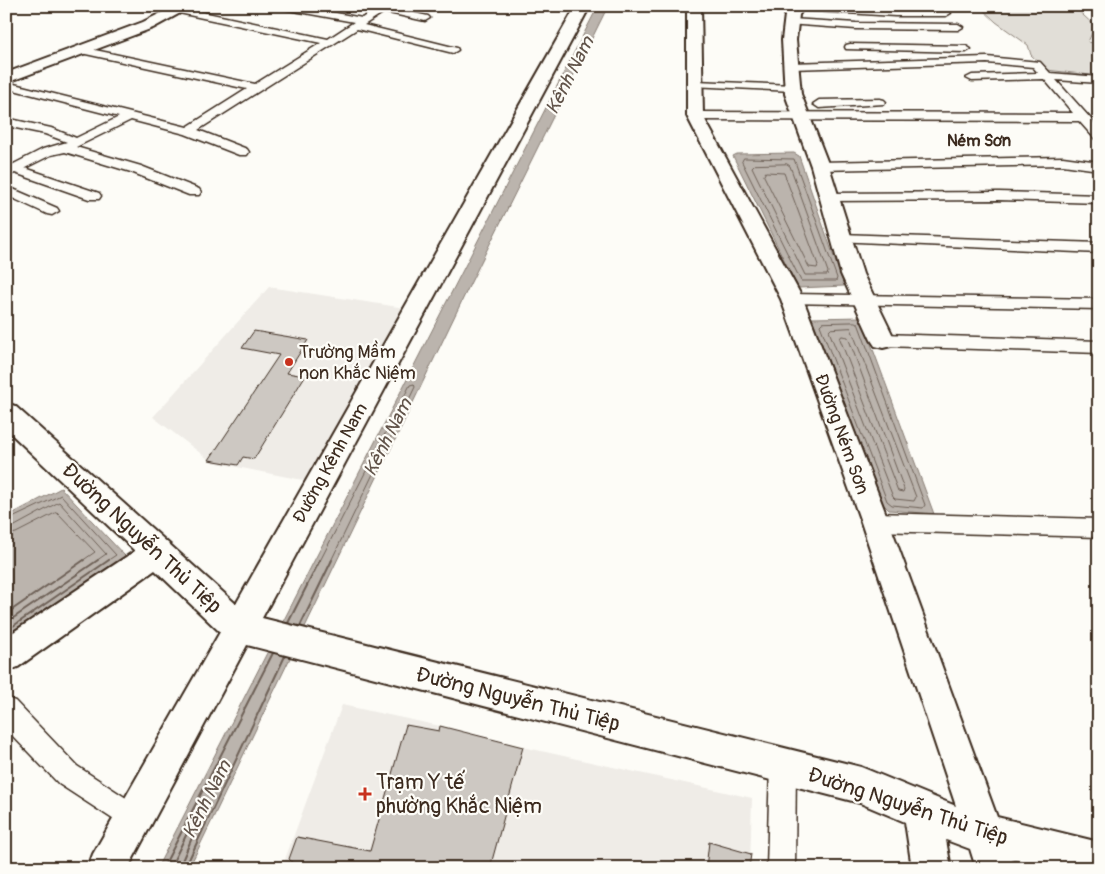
<svg xmlns="http://www.w3.org/2000/svg" width="1105" height="874" font-family="Pangolin,sans-serif">
  <style>
    .built { fill: #efece7 }
    .green { fill: #e1ded7; stroke: #8e847a }
    .water { fill: #bbb4ad; stroke: #887d74 }
    .lines { fill: none; stroke-linecap: round; stroke-linejoin: round }
    .shore-far1 { stroke: #6e6157; stroke-width: 1 }
    .shore { stroke: #6e6157; stroke-width: 2 }
    .building { fill: #cdc8c2; stroke: #3b2a1e }
    .street-casing { stroke: #3b2a1e; stroke-width: 3 }
    .secondary-casing { stroke: #3b2a1e; stroke-width: 4 }
    .street { fill: #fdfcf7; fill-rule: evenodd }
    .secondary { fill: #fdfcf7; fill-rule: evenodd }
    .poi-dot { fill: #c8321e; stroke: #fdfcf7; stroke-width: 2 }
    .labels { text-anchor: middle; stroke-width: 4.5; stroke-linejoin: round; paint-order: stroke }
    .far-quarter-label { font-size: 16px; font-weight: bold; fill: #3b2a1e; stroke: #fdfcf7 }
    .poi-label { font-size: 18px; fill: #3b2a1e; stroke: #fdfcf7; text-anchor: start }
    .street-label { font-size: 18px; fill: #3b2a1e; stroke: #fdfcf7 }
    .water-label { font-size: 19px; font-style: italic; fill: #615349; stroke: #fdfcf7 }
    .near-street-label { font-size: 21px; fill: #3b2a1e; stroke: #fdfcf7 }
    .near-poi-label { font-size: 21px; fill: #3b2a1e; stroke: #fdfcf7; text-anchor: start }
  </style>
  <rect width="100%" height="100%" fill="#fdfcf7"/>
  <filter id="ink" filterUnits="userSpaceOnUse"><feTurbulence type="fractalNoise" baseFrequency=".02" numOctaves="2"/><feDisplacementMap in="SourceGraphic" scale="10" xChannelSelector="R" yChannelSelector="G"/><feConvolveMatrix kernelMatrix="1 2 1 2 8 2 1 2 1" color-interpolation-filters="sRGB"/></filter>
  <g filter="url(#ink)">
    <!-- built -->
    <g class="built">
      <path d="M269,287L405,308L313,482L212,462L153,417Z"/>
      <path d="M342,705L440,726L401,868H290L284,862Z"/>
      <path d="M523,747L752,798L750,868H490Z"/>
    </g>
    <!-- green -->
    <path class="green" d="M979,6H1073L1095,26L1088,42L1099,44V76L1047,70L1031,55L1028,45L996,22Z"/>
    <!-- water -->
    <g class="water">
      <path d="M598,6H608L471,282L189,868H157Z"/>
      <path d="M794,153L799,156L844,286L798,288L733,156L737,154Z"/>
      <path d="M861,317L934,514L889,510L883,504L812,318Z"/>
      <path d="M61,488L125,556L6,637V517Z"/>
    </g>
    <g class="lines">
      <!-- shore-far1 -->
      <g class="shore-far1">
        <path d="M744,158L794,159L837,278L836,281H801L742,162Z"/>
        <path d="M787,164L790,166L828,272L827,275H805L752,167L754,165Z"/>
        <path d="M766,172L784,173L818,265L817,268L809,267L764,176Z"/>
        <path d="M855,322L858,323L925,505L923,508L892,505L887,501L820,325L822,323Z"/>
        <path d="M851,328L916,497L914,501L895,499L893,497L829,331L831,329Z"/>
        <path d="M842,336L848,337L904,489L903,492L898,491L840,339Z"/>
        <path d="M6,521L61,495L116,555L107,561"/>
        <path d="M6,528L13,527L59,502L106,554L96,561"/>
        <path d="M6,535L16,533L57,512L95,552L82,561"/>
        <path d="M320,561L410,385L414,384L415,387L331,561"/>
      </g>
      <!-- shore -->
      <g class="shore">
        <path d="M6,614L84,560"/>
        <path d="M6,623L98,560"/>
        <path d="M288,623L320,560"/>
        <path d="M300,626L332,560"/>
        <path d="M6,631L109,560"/>
        <path d="M163,868L273,653"/>
        <path d="M170,868L195,817L199,816L200,819L179,868"/>
        <path d="M185,868L285,656"/>
      </g>
    </g>
    <!-- building -->
    <g class="building">
      <path d="M254,331L308,340L287,373L305,376L254,459L243,457L238,465L209,460L279,355L242,348Z"/>
      <path d="M406,725L439,731L440,726L523,747L490,868H298L289,859L297,837L370,851Z"/>
      <path d="M709,842L751,854L749,868H706Z"/>
    </g>
    <g class="lines">
      <!-- street casing -->
      <g class="street-casing">
        <g id="street">
          <path d="M278,6H300L362,18L380,6H392L391,8L428,16L430,18L425,21L384,12L364,25L457,48L458,50L453,53L357,29L198,130L247,149L249,152L247,155H239L185,134L131,120L76,147L141,166L199,189L201,192L199,195H189L131,172L65,152L51,155L25,168L99,193L101,196L99,199H89L15,173L6,177V168L43,149L67,142L45,134L6,126V118L51,128L76,138L119,117L6,88V82L187,127L247,89L81,53L77,52L76,50L77,48L81,47L255,84L321,43L179,13L176,12V8L179,7L328,39L354,22L283,9Z"/>
          <path d="M832,6L895,10H946L951,13L946,16H895L797,10L792,7Z"/>
          <path d="M791,19L856,23L958,24L963,27L958,30L856,29L787,24L786,22Z"/>
          <path d="M850,44L966,46L971,49L966,52L846,49L845,47L846,45Z"/>
          <path d="M987,57L1040,62L1050,73L1099,77V83L1056,80L1099,128V140L1095,139L1079,121L695,120L689,116L695,112L1073,113L1044,79L972,81L966,78L972,75L1038,73L1033,67L987,63L791,69L786,66L791,63Z"/>
          <path d="M695,81L793,85L799,88L793,91L691,86L689,84Z"/>
          <path d="M880,99L884,100L886,102L884,104L819,108L813,104L819,100Z"/>
          <path d="M1063,157L1099,162V170L1063,165L820,170L814,166L820,162Z"/>
          <path d="M6,186L57,208L59,211L52,215L47,214L6,195Z"/>
          <path d="M999,192L1099,195V203L999,200L827,201L820,197L827,193Z"/>
          <path d="M841,234L1099,243V253L836,241L834,238L836,235Z"/>
          <path d="M792,294L1099,299V309L786,303L784,299L786,295Z"/>
          <path d="M883,334L1099,341V353L883,346L877,344L875,340L877,336Z"/>
          <path d="M875,513L1099,519V537L875,531L868,528L865,522L868,516Z"/>
          <path d="M6,698L15,701L77,766L143,809L147,818L143,827L134,831L125,827L59,784L6,729Z"/>
          <path d="M783,752L792,756L796,765L795,868H767L770,765L774,756Z"/>
        </g>
      </g>
      <!-- secondary casing -->
      <g class="secondary-casing">
        <g id="secondary">
          <path d="M175,6H193L153,28L6,83V73L143,22Z"/>
          <path d="M576,6H590L262,618L861,767L956,806L861,522L781,299L687,116V6H701L703,116L803,299L889,522L997,817L1099,842V868H1047L1012,859L1015,868H976L970,849L946,840L951,868H912L905,822L860,803L247,645L128,868H88L93,854L220,632L155,570L18,667L6,672V637L135,551L6,429V403L15,406L236,604Z"/>
          <path d="M791,6H805L799,15L796,40L801,94L829,166L863,274L895,340L891,346L883,348L875,346L871,340L841,274L811,166L785,94L782,40L785,15Z"/>
        </g>
      </g>
      <!-- street -->
      <use href="#street" class="street"/>
      <!-- secondary -->
      <use href="#secondary" class="secondary"/>
    </g>
  </g>
  <!-- markers -->
  <g class="poi-dot">
    <circle cx="289" cy="362" r="5"/>
    <path d="M362.5 786.5h5v5h5v5h-5v5h-5v-5h-5v-5h5z"/>
  </g>
  <g class="labels">
    <!-- far-quarter labels -->
    <g class="far-quarter-label">
      <text x="979" y="146">Ném Sơn</text>
    </g>
    <!-- poi labels -->
    <g class="poi-label">
      <text x="299" y="358">Trường Mầm<tspan x="299" dy="21">non Khắc Niệm</tspan></text>
    </g>
    <!-- street labels -->
    <g class="street-label">
      <text transform="translate(842 434) rotate(70)" y="6">Đường Ném Sơn</text>
      <text transform="translate(330 463) rotate(-61)" y="6">Đường Kênh Nam</text>
    </g>
    <!-- water labels -->
    <g class="water-label">
      <text transform="translate(569 75) rotate(-63)" y="7">Kênh Nam</text>
      <text transform="translate(387 437) rotate(-63)" y="7">Kênh Nam</text>
      <text transform="translate(206 799) rotate(-63)" y="7">Kênh Nam</text>
    </g>
    <!-- near-street labels -->
    <g class="near-street-label">
      <text transform="translate(142 538) rotate(43)" y="7">Đường Nguyễn Thủ Tiệp</text>
      <text transform="translate(518 699) rotate(14)" y="7">Đường Nguyễn Thủ Tiệp</text>
      <text transform="translate(908 806) rotate(18)" y="7">Đường Nguyễn Thủ Tiệp</text>
    </g>
    <!-- near-poi labels -->
    <g class="near-poi-label">
      <text x="376" y="789">Trạm Y tế<tspan x="376" dy="24">phường Khắc Niệm</tspan></text>
    </g>
  </g>
  <!-- margin -->
  <rect width="1105" height="874" fill="none" stroke="#fdfcf7" stroke-width="25"/>
  <rect x="12" y="12" width="1080" height="849" fill="none" stroke="#3b2a1e" stroke-width="2" filter="url(#ink)"/>
</svg>
